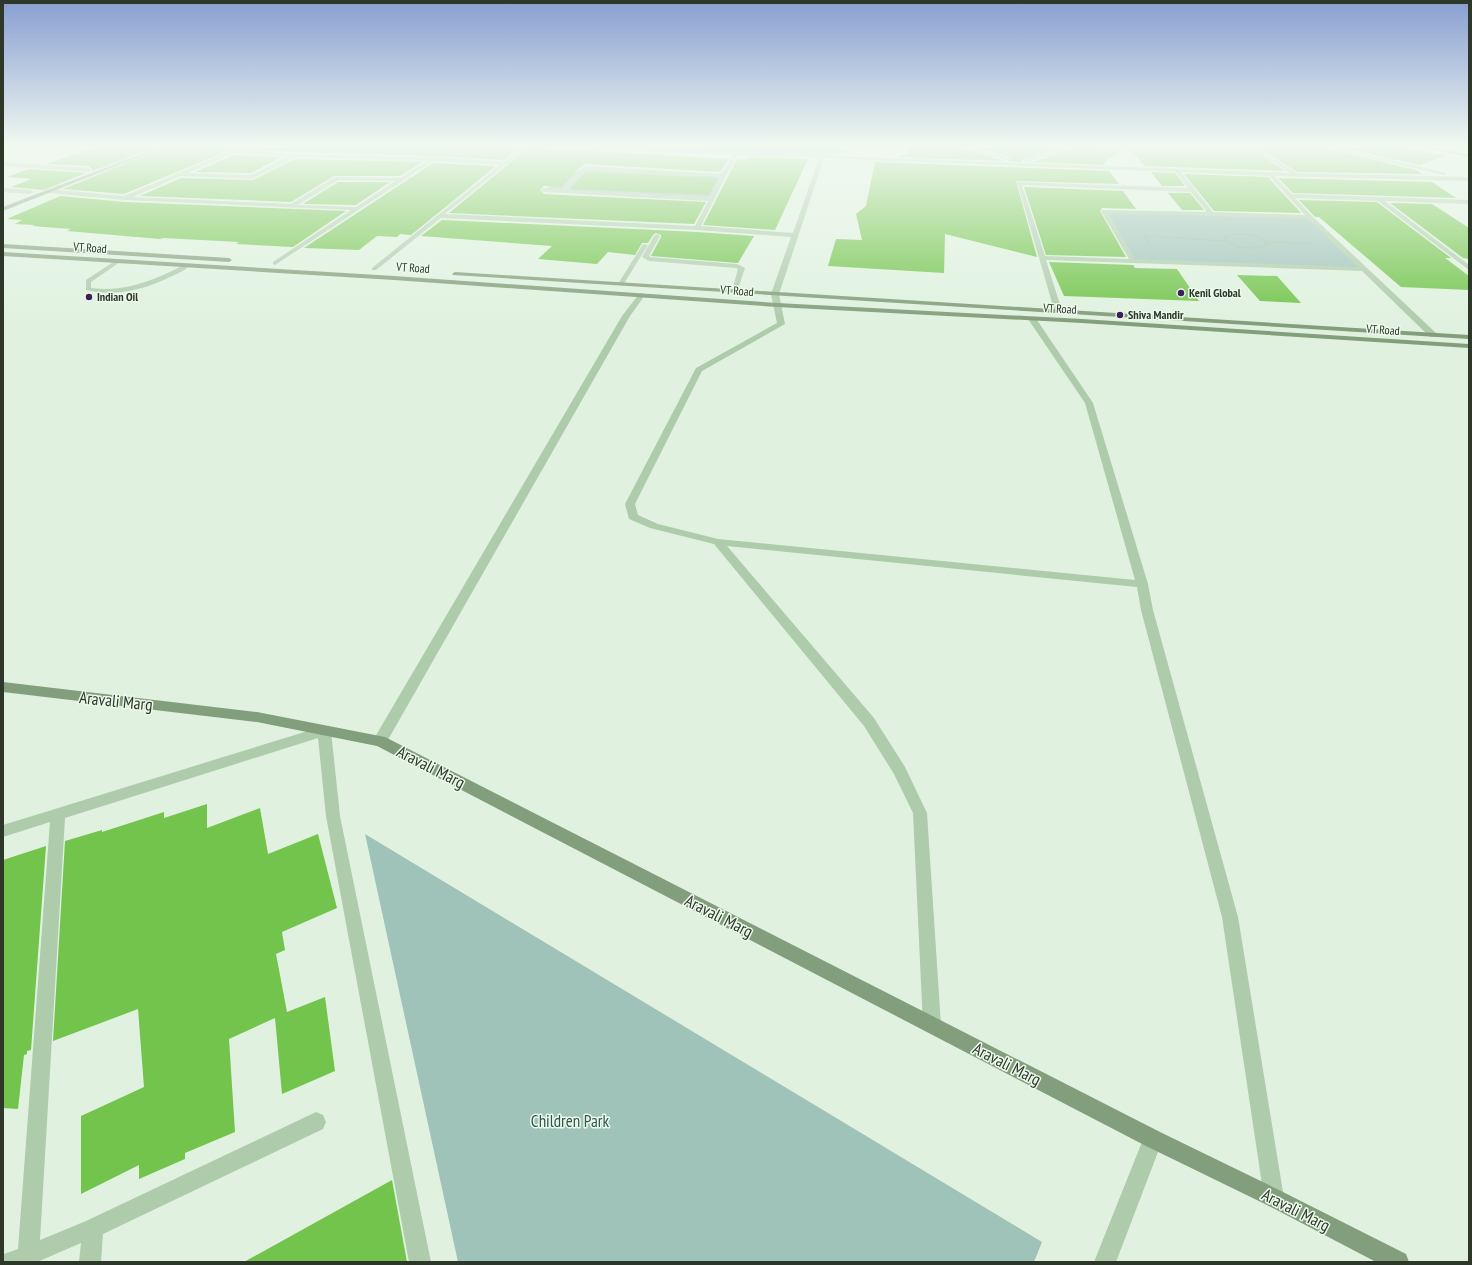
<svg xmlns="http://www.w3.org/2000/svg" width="1472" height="1265" font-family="'PT Sans Narrow',sans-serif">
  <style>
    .green { fill: #9fc2b9 }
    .building { fill: #73c44c }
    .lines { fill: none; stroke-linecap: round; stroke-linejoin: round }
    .path-far1 { stroke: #99b795; stroke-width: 1; stroke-dasharray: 1 1; stroke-linecap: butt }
    .path { stroke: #99b795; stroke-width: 1.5; stroke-dasharray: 1 1; stroke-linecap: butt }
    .lane { fill: #aecbab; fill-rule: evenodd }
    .street { fill: #aecbab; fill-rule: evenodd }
    .secondary { fill: #839e7c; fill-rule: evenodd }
    .poi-dot { fill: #3c205a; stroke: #ecfaeb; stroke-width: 1.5 }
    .labels { text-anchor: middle; stroke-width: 3; stroke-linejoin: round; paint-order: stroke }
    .far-street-label { font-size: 12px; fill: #2e382a; stroke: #ecfaeb }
    .far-poi-label { font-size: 12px; font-weight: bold; fill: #2e382a; stroke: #ecfaeb; text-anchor: start }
    .near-street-label { font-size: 17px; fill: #2e382a; stroke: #ecfaeb }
    .near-park-label { font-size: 17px; fill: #2e564e; stroke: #ecfaeb }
  </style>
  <rect width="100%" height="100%" fill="#e0f2df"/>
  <!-- green -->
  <g class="green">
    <path d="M655,147H840L839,153L822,156L653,150Z"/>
    <path d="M1075,147H1243L1258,150L1266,155L1071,148Z"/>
    <path d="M584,168L723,176L711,199L544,190Z"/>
    <path d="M1104,211L1310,217L1364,269L1133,261Z"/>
    <path d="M365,834L1042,1242L1034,1262H458Z"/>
  </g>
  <!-- building -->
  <g class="building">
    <path d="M95,147H156L93,171L89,166L46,164Z"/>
    <path d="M166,147H237L124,194L63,189Z"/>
    <path d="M246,147H521L504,160L433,156L294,152L245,149Z"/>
    <path d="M529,147L556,149H555L729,159L720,172L584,164L561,187L544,186L540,190L544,194L706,202L694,224L449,213Z"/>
    <path d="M908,147H962L963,148L1004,161L896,157L907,154Z"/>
    <path d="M974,147H1066L1022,160L1021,162L1008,161L1012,158Z"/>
    <path d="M1078,147H1095L1098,150H1120L1104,163L1105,165L1032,162L1077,148Z"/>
    <path d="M1162,147H1323L1324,148L1416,170L1422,174L1297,172L1259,148Z"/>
    <path d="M1337,147H1399L1444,156L1420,165Z"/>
    <path d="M1132,151L1260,154L1285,171L1145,166Z"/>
    <path d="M234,155L282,157L251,173L195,172Z"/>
    <path d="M749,157L808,159L775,230L703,225L737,159L747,160Z"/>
    <path d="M295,159L422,162L400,176H334L291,202L140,196L181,178L253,180Z"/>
    <path d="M875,162L1109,171L1119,184L1016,181L1037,257L945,234L944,273L828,266L836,239L862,240L856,214L866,206Z"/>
    <path d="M433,163L496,166L411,235L400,234L397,237L377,236L359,250L304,248Z"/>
    <path d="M29,169L86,173L44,190L11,187L32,179L7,177Z"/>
    <path d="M586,172L718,178L709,195L570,189Z"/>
    <path d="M1151,172L1175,173L1185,186H1162Z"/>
    <path d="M1184,174L1268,177L1301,213L1214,211Z"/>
    <path d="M1278,178L1432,182L1456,198L1293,193Z"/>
    <path d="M338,182H390L356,205L303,204Z"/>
    <path d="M1024,187L1123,191L1136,209L1102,208L1100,211L1126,257L1046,255Z"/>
    <path d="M1168,193H1190L1204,210H1182Z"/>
    <path d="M60,196L125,202L346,211L293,247L236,244L239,242L163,238L160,239L67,231L71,229L32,226L35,225L15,224L22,220L7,219Z"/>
    <path d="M1299,200L1377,202L1451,258H1445L1469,276V290L1401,287L1319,217H1315Z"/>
    <path d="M1390,203L1432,204L1469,228V259L1463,258Z"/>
    <path d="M442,220L697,232L754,236L738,263L651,256L661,237V235L656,233L653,235L648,243H642L635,255L608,252L597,264L538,259L552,246L421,236Z"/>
    <path d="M1049,262L1133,265L1135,268L1177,269L1199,301L1064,296Z"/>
    <path d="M1237,275L1277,276L1301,303L1260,301Z"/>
    <path d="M207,804V828L260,808L268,854L318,834L337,908L282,932L285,950L276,954L287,1012L325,997L335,1071L282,1094L275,1018L229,1039L235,1132L185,1153V1159L139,1179V1165L81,1194V1116L144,1087L138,1009L53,1041L65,841L102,830V832L164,812V818Z"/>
    <path d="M46,846L31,1050L27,1051V1054L24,1055L18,1109L3,1108V860Z"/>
    <path d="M392,1180L407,1262H244Z"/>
  </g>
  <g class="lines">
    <!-- path-far1 -->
    <g class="path-far1">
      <path d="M1141,230L1146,239"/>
      <path d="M1145,236L1197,239"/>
      <path d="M1224,239V237C1236,232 1251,233 1262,239"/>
    </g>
    <!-- path -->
    <g class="path">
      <path d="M1146,238L1149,244"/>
      <path d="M1181,238L1226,241"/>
      <path d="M1224,238C1233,249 1255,251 1267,244L1261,238"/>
      <path d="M1267,242L1311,243"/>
    </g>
    <!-- lane -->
    <path class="lane" d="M118,259L120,260V262L91,282V288C125,293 154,280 184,265L189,266C184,271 177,274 170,277C143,290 115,297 86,290V280Z"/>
    <!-- street -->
    <g class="street">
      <path d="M240,147H245L240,150L294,154L433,157L504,162L523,147H528L445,214L695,226L708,201L544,192L541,190L544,188L562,189L584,166L721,174L733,155L573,148L571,147L820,155L858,147H866L831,156L1290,173L1260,153L1098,148L1096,147L1256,150L1258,149L1297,173L1469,177V181L1274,176L1292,194L1469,200V204L1385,201L1469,265V270L1378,201L1295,198L1312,216L1436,333V337H1430L1362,271L1046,260L1062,311L1061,313H1055L1017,182L1188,188L1176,172L824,158L779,294L785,324L702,371L635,504L638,515L658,524L718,539L1135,580L1085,403L1028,319L1029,317H1035L1093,403L1148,584L1153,610L1238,917L1284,1198L1281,1205L1274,1208L1267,1205L1264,1198L1222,917L1141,610L1137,587L727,546L874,718L905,767L927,813L941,1025L938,1031L932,1034L926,1031L923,1025L913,813L894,774L864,726L714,544L650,528L629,519L625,504L696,368L777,323L771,294L791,237L697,230L441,218L376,270H372V268L500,165L433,161L275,265L273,264V262L351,210L125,200L48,193L45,191L48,189L124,196ZM234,153L288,156L251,175L188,173ZM738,155L819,158L793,233L701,226L726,176ZM295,157L427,161L400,178L335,177L291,204L133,197L181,176L252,179ZM585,170L720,177L710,197L567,190ZM1181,172L1269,176L1305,215L1213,212ZM338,180L395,181L356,207L298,205ZM1022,185L1191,192L1207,212L1102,210L1101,211L1129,259L1045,256ZM1108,213L1308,219L1358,267L1135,259Z"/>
      <path d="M963,147H969L1011,159L1006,160Z"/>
      <path d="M1071,147H1077L1027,162L1022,161Z"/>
      <path d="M1324,147H1331L1447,173L1444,175Z"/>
      <path d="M3,162L89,168L92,170L89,172L3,166Z"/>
      <path d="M3,188L30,190L33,192L30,194L3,192Z"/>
      <path d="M657,234L660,236L649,256L650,257L737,264L745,268L737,292L732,291L738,269L736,268L649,261L642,257L654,236Z"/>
      <path d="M643,244L648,245L623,285H619L618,284Z"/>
      <path d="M641,293L645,295L630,316L385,745L380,746L375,745L373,741L375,737L622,316L639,294Z"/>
      <path d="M324,726L329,727L331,731L340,816L431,1262H409L326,816L318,738L65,818L40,1240L86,1221L316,1112L323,1115L326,1122L323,1129L103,1234L101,1262H79L81,1243L37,1262H3L4,1254L18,1249L50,822L3,837V825Z"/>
      <path d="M1153,1129L1160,1132L1163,1139L1116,1262H1094L1146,1132Z"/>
    </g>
    <!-- secondary -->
    <g class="secondary">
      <path d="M159,147H165L3,211V207Z"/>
      <path d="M1423,147H1431L1469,155V157Z"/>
      <path d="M3,244L229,258L232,260L229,262L3,248Z"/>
      <path d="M3,252L394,276L777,303L1082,319L1469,344V348L1082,323L777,307L394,280L3,256Z"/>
      <path d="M455,272L1469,335V339L453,275L452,274Z"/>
      <path d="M3,682L257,712L385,737L1160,1132L1281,1191L1406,1254L1409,1262H1376L1267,1205L1146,1146L377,746L257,722L3,692Z"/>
    </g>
  </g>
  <!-- sky -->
  <linearGradient id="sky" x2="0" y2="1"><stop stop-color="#879ed1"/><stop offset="0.45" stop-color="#f1f9f1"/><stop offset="1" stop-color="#f1f9f1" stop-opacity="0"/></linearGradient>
  <rect width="1472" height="324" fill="url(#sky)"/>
  <!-- markers -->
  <g class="poi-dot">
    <circle cx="1181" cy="293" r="4"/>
    <circle cx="89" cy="297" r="4"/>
    <circle cx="1120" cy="315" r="4"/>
  </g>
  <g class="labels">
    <!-- far-street labels -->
    <g class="far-street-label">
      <text transform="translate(90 248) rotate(4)" y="4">VT Road</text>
      <text transform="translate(413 268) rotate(4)" y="4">VT Road</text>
      <text transform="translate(737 291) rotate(4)" y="4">VT Road</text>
      <text transform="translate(1060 309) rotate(3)" y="4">VT Road</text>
      <text transform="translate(1383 330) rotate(4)" y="4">VT Road</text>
    </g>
    <!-- far-poi labels -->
    <g class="far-poi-label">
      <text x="1189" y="297">Kenil Global</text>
      <text x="97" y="301">Indian Oil</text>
      <text x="1128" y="319">Shiva Mandir</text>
    </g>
    <!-- near-street labels -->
    <g class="near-street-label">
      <text transform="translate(116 701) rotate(6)" y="6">Aravali Marg</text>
      <text transform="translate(431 767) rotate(27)" y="6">Aravali Marg</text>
      <text transform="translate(719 916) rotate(27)" y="6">Aravali Marg</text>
      <text transform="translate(1007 1064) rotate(27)" y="6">Aravali Marg</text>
      <text transform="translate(1296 1210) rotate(27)" y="6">Aravali Marg</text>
    </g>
    <!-- near-park labels -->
    <g class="near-park-label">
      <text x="570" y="1127">Children Park</text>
    </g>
  </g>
  <!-- border -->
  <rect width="1472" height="1265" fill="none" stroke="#2e382a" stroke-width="8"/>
</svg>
